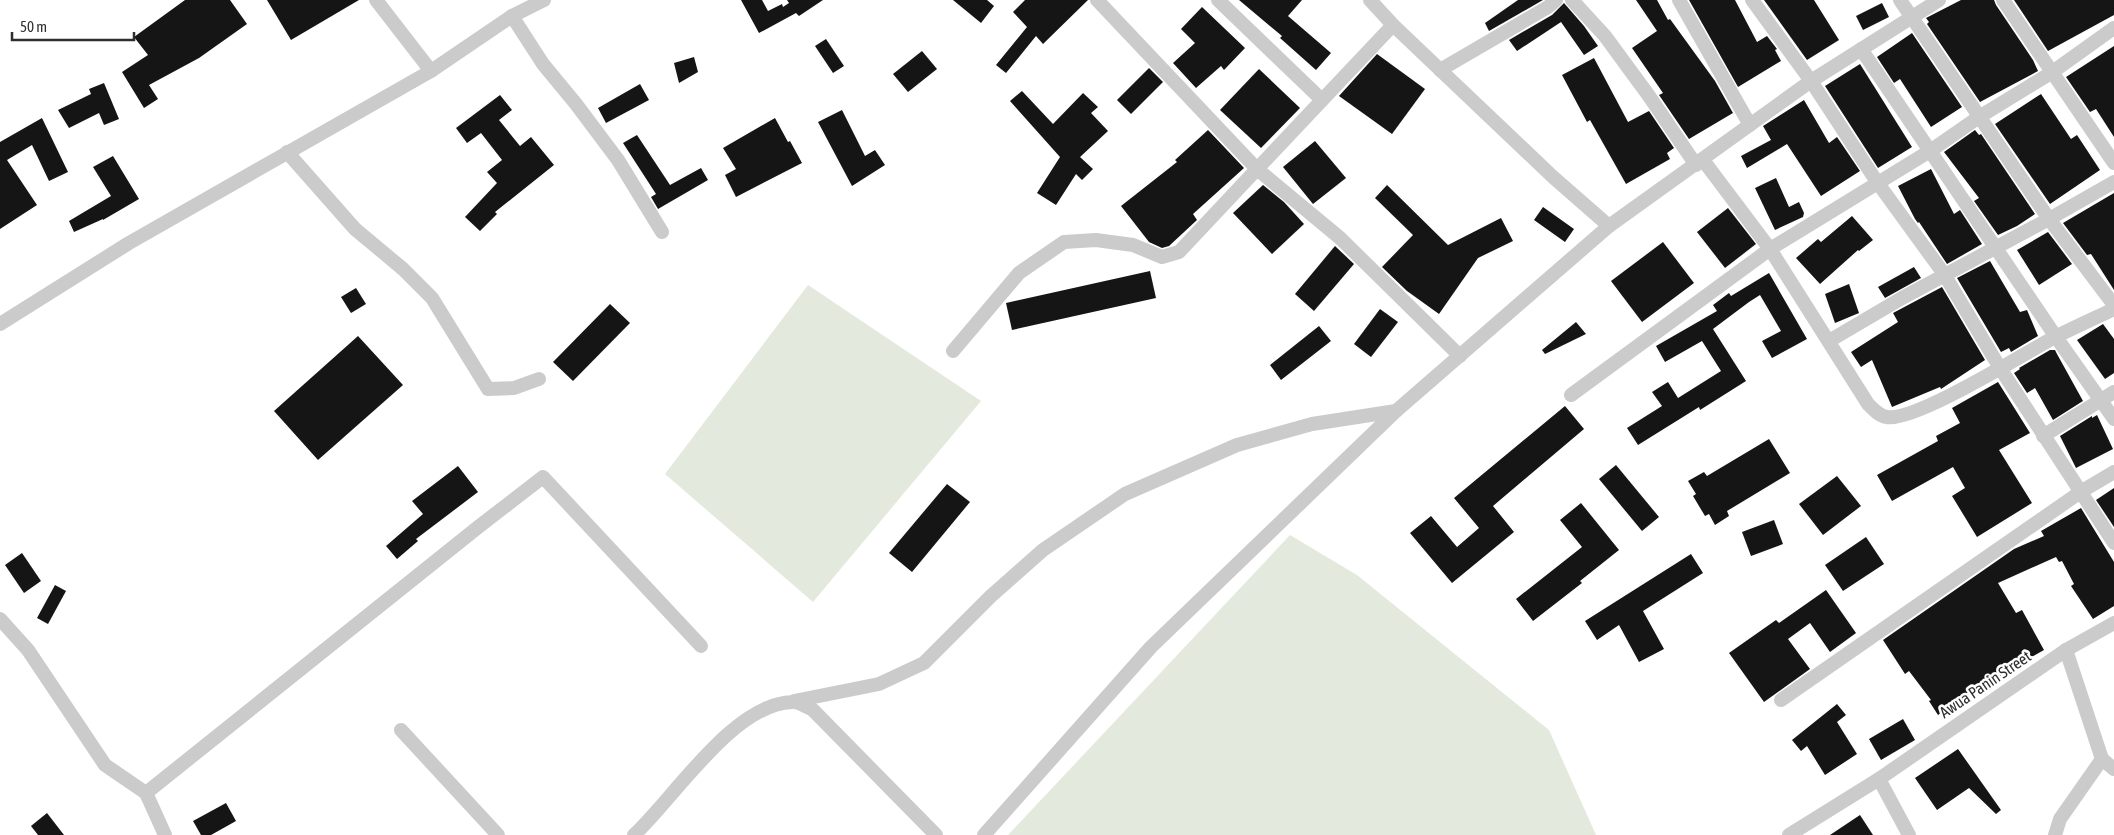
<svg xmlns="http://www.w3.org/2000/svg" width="2114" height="835" font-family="'Asap Condensed',sans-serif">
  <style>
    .green { fill: #e3eadd }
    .building { fill: #151515 }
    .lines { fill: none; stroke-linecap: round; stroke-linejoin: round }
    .street { stroke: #cbcbcb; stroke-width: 14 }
    .labels { text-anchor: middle; stroke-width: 5; stroke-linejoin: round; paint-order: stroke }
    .street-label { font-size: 16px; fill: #2e2e2e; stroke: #fff }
  </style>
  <rect width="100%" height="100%" fill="#fff"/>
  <!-- green -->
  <g class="green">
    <path d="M808,285L981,401L813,602L665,474Z"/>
    <path d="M1290,535L1357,575L1549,730L1596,835H1008Z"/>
  </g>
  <!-- building -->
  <g class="building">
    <path d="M185,0H230L247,24L199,58L149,85L158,99L144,108L122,72L148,55L134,37Z"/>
    <path d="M267,0H359L291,40Z"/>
    <path d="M741,0H762L768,11L782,4L783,7L789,3L787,0H823L799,16L796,13L759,33Z"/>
    <path d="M953,0H987L994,6L981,23Z"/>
    <path d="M1025,0H1088L1043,44L1036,36L1006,73L996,65L1027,27L1013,12Z"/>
    <path d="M1239,0H1302L1288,16L1331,53L1316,70L1280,38L1282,36Z"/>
    <path d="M1518,0H1543L1489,31L1485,23Z"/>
    <path d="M1636,0H1657L1668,20L1670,19L1715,81L1733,113L1689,139L1659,95L1663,93L1632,48L1657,31Z"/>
    <path d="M1689,0H1735L1757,42L1767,36L1777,49L1775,50L1781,61L1738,87Z"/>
    <path d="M1764,0H1814L1839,40L1807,60Z"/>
    <path d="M1961,0H1994L1996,5L2033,60L2038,71L1980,102L1927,24L1929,22L1926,18Z"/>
    <path d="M2014,0H2114V15L2048,51Z"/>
    <path d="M1564,3L1584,26L1598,46L1584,55L1561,22L1517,51L1509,40L1552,15Z"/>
    <path d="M1882,3L1889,17L1863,30L1856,16Z"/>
    <path d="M1202,7L1245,48L1224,70L1221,66L1196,88L1173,63L1195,43L1181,29Z"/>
    <path d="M1912,33L1962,107L1931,127L1900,79L1894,83L1877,57Z"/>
    <path d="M826,39L844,66L833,73L815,46Z"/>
    <path d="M2114,46V137L2096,109L2090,112L2066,77Z"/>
    <path d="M922,51L937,69L908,92L893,74Z"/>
    <path d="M1377,54L1425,89L1392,134L1339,96Z"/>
    <path d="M694,57L698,72L679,83L674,63Z"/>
    <path d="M1594,58L1628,122L1649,111L1674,148L1667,153L1670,159L1626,184L1590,120L1587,122L1562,75Z"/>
    <path d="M1860,64L1912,147L1878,168L1825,86Z"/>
    <path d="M1149,68L1163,82L1131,114L1117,100Z"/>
    <path d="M1259,69L1300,108L1261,148L1220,110Z"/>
    <path d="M104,83L119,119L104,125L99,113L69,128L58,110L91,94L89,89Z"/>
    <path d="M640,84L649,100L606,123L598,108Z"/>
    <path d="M1022,91L1053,124L1083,93L1098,107L1091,113L1108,131L1080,157L1093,169L1082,180L1076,174L1056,205L1037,193L1060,157L1010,101Z"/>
    <path d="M2041,94L2071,139L2077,135L2100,170L2050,204L1995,124Z"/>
    <path d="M500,95L512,110L499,120L520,146L531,137L554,165L495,212L497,214L480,231L465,217L497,183L487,172L502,160L481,133L467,143L456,128Z"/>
    <path d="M1804,100L1829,143L1837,137L1860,171L1821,196L1787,144L1747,168L1741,156L1771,140L1763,126Z"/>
    <path d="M842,110L865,156L875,150L885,165L852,186L818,122Z"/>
    <path d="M42,118L68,172L49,181L32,145L7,160L37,205L0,229V142Z"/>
    <path d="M775,118L788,142L790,141L802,163L736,197L725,175L736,169L723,148Z"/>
    <path d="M1208,130L1244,168L1193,214L1197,220L1169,246L1162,248L1149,242L1121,206L1177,162L1175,160Z"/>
    <path d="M1975,130L1979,135L1981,134L2035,214L2017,226L1998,235L1974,201L1979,198L1944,152Z"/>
    <path d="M637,135L670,185L701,168L708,180L658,209L651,197L656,194L623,143Z"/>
    <path d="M1315,141L1346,178L1313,204L1283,167Z"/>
    <path d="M113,156L139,199L103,220V219L74,232L69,221L111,196L93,167Z"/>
    <path d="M1931,169L1954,214L1960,210L1982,244L1947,264L1919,222L1918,223L1915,219L1898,186Z"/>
    <path d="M1776,178L1789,207L1799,202L1804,213L1803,217L1775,230L1755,188Z"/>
    <path d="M1263,185L1284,202L1304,224L1272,254L1233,213Z"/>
    <path d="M1387,185L1448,245L1501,218L1513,241L1478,258L1439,314L1407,291L1382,267L1413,235L1375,198Z"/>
    <path d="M2114,193V290L2091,254L2087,255L2063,223Z"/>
    <path d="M1543,207L1574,229L1565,242L1534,220Z"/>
    <path d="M1728,208L1756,244L1725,268L1697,232Z"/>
    <path d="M1852,216L1873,240L1859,251L1858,250L1820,284L1796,258L1818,239L1821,242Z"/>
    <path d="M2048,232L2072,264L2039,285L2017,250Z"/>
    <path d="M1663,242L1694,283L1642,322L1611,281Z"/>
    <path d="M1335,246L1354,264L1314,311L1295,294Z"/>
    <path d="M1990,261L2020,312L2027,310L2038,336L2011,352L2009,348L2001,352L1957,278Z"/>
    <path d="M1914,267L1921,278L1885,298L1878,287Z"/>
    <path d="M1150,271L1156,298L1012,330L1006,303Z"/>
    <path d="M1769,273L1807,339L1772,358L1762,341L1781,331L1760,295L1749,302L1713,329L1746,381L1700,410L1699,407L1638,445L1627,428L1662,406L1652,392L1668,382L1678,398L1721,371L1702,341L1665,362L1656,346L1717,311L1713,305L1729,293L1731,296Z"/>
    <path d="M1849,284L1859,313L1835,323L1825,294Z"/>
    <path d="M1942,287L1985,360L1941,389L1940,387L1892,407L1872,360L1861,367L1851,352L1898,322L1893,313Z"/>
    <path d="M356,288L366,304L351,313L341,297Z"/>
    <path d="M610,304L630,323L573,381L553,362Z"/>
    <path d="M1380,309L1398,322L1371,357L1354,344Z"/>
    <path d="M1576,322L1586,334L1545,354L1542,350Z"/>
    <path d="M2103,324L2114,339V373L2105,379L2077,340Z"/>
    <path d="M1319,326L1331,341L1281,380L1270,365Z"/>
    <path d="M358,336L403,385L318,460L274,411Z"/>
    <path d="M2050,350H2055L2057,354L2083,401L2053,420L2035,388L2027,393L2014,373L2020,369L2019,368Z"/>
    <path d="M1998,382L2030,433L1999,450L2032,503L1977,537L1952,496L1965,488L1953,467L1892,501L1877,475L1938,441L1936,436L1960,423L1952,408Z"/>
    <path d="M1565,406L1584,429L1493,506L1514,532L1452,583L1410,533L1431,516L1457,547L1479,528L1454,498Z"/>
    <path d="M2097,415L2113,449L2076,468L2060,436L2092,416V418Z"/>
    <path d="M1769,439L1790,473L1727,511L1729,516L1715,525L1709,514L1705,516L1693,496L1696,494L1688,481L1704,472L1707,476Z"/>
    <path d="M1616,465L1659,517L1642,531L1599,479Z"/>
    <path d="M458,466L478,492L416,539L418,541L397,559L386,546L423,514L412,501Z"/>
    <path d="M1837,476L1861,506L1823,535L1799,504Z"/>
    <path d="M947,484L970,502L912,572L889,553Z"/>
    <path d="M2114,488V527L2096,500Z"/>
    <path d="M1581,503L1619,550L1580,581L1582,583L1533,621L1516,599L1582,547L1560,520Z"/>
    <path d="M2081,508L2114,562V606L2093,619L2071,586L2074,584L2062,561L2059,562L2056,557L1998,583L2016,613L2022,610L2044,650L2017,665L2018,666L1987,684L1985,680L1938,715L1929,701L1931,700L1909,671L1905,674L1883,640L2014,549L2044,536L2041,531Z"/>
    <path d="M1774,520L1783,544L1751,556L1742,532Z"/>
    <path d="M1866,537L1884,564L1843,591L1825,565Z"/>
    <path d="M22,553L41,581L24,593L5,565Z"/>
    <path d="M1691,554L1703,573L1643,611L1664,649L1639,662L1619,625L1597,640L1585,621Z"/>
    <path d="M55,585L66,591L48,624L37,618Z"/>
    <path d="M1826,590L1856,633L1830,652L1810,623L1788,639L1810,669L1764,702L1729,653L1776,620L1779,623Z"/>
    <path d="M1837,704L1846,715L1837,722L1857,754L1825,775L1807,746L1801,751L1792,740Z"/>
    <path d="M1903,719L1915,740L1881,760L1869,739Z"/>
    <path d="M1958,749L2001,810L1996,814L1969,788L1937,810L1915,778Z"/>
    <path d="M226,803L236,821L211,835H201L193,821Z"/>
    <path d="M47,813L64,835H38L31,826Z"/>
    <path d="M1860,815L1873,835H1830Z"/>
  </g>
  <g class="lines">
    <!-- street -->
    <g class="street">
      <path d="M376,0L431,71"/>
      <path d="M1097,0L1257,169L1393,25"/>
      <path d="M1218,0L1322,100"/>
      <path d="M1370,0L1393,25L1553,177L1609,226L1811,81L1939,0"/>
      <path d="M1572,0L1605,36L1649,96L1696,165"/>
      <path d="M1679,0L1750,125"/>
      <path d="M1752,0L1811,81L1877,182L1944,274L2000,368L2114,543"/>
      <path d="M1900,0L2049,219L2114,305"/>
      <path d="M2003,0L2114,163"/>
      <path d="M512,16L543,64L576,104L618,160L662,232"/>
      <path d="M1861,49L2056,337L2114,419"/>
      <path d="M1440,70L1548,7L1556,0"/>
      <path d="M287,152L355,229L403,269L432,298L488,389L514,388L539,379"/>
      <path d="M1703,160L1770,249L1868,404C1873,409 1879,416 1887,417C1915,422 2025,353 2055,337C2075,327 2095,318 2114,309"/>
      <path d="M0,324L129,243L431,71L512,16L544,0"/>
      <path d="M1829,341L1902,298L2049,219L2114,182"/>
      <path d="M953,351L1019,273L1064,242L1096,240L1133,245L1162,257L1179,252L1257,169L1340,238L1460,356"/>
      <path d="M1571,395L1770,249L1930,151L1979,117L2051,73L2114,28"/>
      <path d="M2043,436L2114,392"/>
      <path d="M0,619L28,650L105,765L146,793L165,835"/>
      <path d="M2066,650L2102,759L2114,769"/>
      <path d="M1781,700L2082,491L2114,472"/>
      <path d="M794,701L879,684L924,663L991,596L1043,550L1125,494L1237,445L1312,424L1396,411"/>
      <path d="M401,730L498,835"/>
      <path d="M1879,779L1909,835"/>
      <path d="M146,793L477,528L543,477L701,646"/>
      <path d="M634,835C675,797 733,704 792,702C798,701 807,707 813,710L936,835"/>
      <path d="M984,835L1151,647L1396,411L1609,226"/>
      <path d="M1789,835L1879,779L2066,650L2114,623"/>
      <path d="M2055,835L2060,819L2102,759"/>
    </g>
  </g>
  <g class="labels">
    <!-- street labels -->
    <g class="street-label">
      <text transform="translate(1985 684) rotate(-34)" y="6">Awua Panin Street</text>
    </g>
  </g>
  <!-- scale -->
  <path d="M12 32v8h122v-8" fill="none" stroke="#2e2e2e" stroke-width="2.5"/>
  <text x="20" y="32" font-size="15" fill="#2e2e2e" stroke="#ffffff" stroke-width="4" paint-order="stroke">50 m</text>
</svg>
